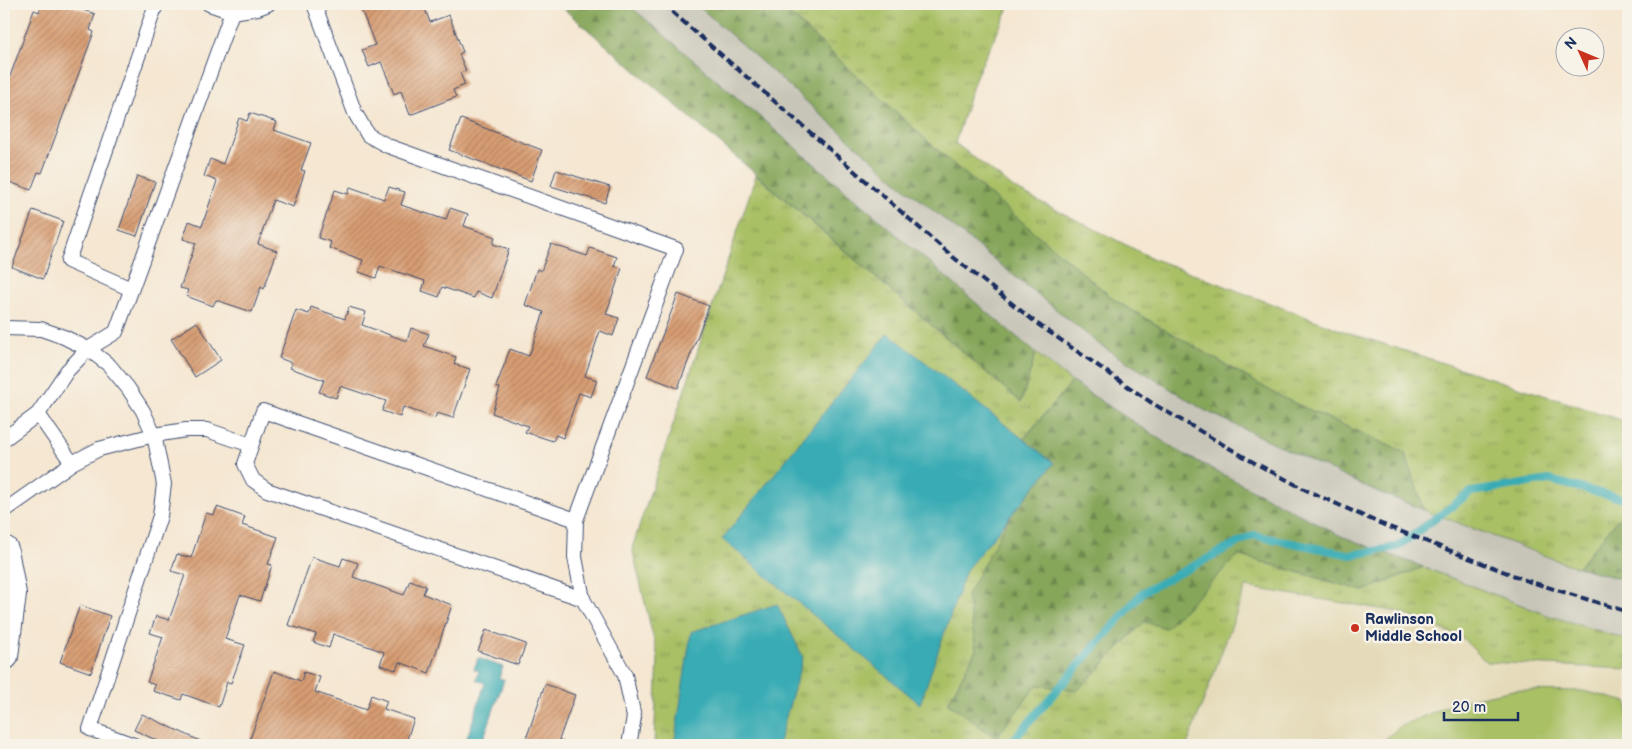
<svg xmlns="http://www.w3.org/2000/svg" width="1632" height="749" font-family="'Balsamiq Sans',sans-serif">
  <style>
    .built { fill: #e5dbba }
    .railway { fill: #c7c5b8 }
    .grass { fill: url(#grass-tufts); stroke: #627862 }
    .forest { fill: url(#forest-firs); stroke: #506a5c }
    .park { fill: #a9c065; stroke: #627862 }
    .water { fill: #39abb4; stroke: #2a6d89 }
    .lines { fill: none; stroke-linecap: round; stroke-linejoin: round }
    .stream { stroke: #39abb4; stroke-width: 8 }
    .building { fill: url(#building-hatch) }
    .lane-casing { stroke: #3c4b6f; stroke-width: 16 }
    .street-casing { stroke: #3c4b6f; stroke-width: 30 }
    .lane { stroke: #fff; stroke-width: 14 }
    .street { stroke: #fff; stroke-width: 28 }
    .rail { stroke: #1b2f5e; stroke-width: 4; stroke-dasharray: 8 4; stroke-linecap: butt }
    .poi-dot { fill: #c8321e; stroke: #f7f3e8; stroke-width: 2 }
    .labels { text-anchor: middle; stroke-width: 5; stroke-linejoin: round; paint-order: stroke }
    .poi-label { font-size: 15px; font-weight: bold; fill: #1b2f5e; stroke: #f7f3e8; text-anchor: start }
  </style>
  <defs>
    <pattern id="grass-tufts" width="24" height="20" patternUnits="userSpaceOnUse" patternTransform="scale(1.25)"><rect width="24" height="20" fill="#a9c065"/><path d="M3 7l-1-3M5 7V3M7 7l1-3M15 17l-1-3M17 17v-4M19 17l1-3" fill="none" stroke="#899c56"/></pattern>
    <pattern id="forest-firs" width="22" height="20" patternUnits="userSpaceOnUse" patternTransform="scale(1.25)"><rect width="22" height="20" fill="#86a65a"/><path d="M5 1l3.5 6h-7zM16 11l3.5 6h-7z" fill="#6d884e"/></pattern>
    <pattern id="building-hatch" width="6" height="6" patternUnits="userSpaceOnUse" patternTransform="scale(1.25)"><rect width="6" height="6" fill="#d89d72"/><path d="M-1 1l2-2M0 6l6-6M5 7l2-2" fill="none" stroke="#ae8061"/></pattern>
  </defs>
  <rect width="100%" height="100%" fill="#f7f3e8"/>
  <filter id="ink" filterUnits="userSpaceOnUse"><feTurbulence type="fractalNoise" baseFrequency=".02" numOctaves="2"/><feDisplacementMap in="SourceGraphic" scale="10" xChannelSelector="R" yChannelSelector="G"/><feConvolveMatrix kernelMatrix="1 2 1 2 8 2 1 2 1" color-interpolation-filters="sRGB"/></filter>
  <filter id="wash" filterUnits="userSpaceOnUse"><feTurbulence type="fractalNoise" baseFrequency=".0096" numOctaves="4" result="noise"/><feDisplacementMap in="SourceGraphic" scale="20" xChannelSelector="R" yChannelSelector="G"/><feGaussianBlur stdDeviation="1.12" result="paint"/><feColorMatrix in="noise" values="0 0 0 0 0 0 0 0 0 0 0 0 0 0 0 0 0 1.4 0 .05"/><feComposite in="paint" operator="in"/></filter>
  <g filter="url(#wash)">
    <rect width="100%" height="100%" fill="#f5e7d2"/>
    <!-- built -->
    <path class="built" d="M1238,555L1628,666V745H1177Z"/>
    <!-- railway -->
    <path class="railway" d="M628,4H696L894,179L1003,267L1100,345L1204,410L1368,488L1564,563L1628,581V640L1547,615L1341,536L1178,451L1072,382L975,302Z"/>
    <!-- grass -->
    <g class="grass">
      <path d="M779,4H1011L976,76L955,143L1015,189L1154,259L1346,332L1628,422V507L1578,567L1564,563L1424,510L1405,453L1281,397L1116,301L945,157Z"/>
      <path d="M756,175L1021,402L1036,353L1072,382L1013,451L1031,477L968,595L976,650L948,703L996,737L1037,685L1078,690L1144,622L1167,627L1238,555L1364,591L1423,567L1547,615L1628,640V669L1486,662L1461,637L1399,612L1246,587L1187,745H654L658,658L632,548Z"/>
    </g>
    <!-- forest -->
    <g class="forest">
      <path d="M558,4H628L975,302L1036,353L1021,402Z"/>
      <path d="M696,4H779L945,157L1116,301L1281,397L1405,453L1424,510L1368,488L1204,410L1100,345L894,179Z"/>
      <path d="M1072,382L1178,451L1341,536L1423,567L1364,591L1238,555L1166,628L1144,622L1078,690L1037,685L996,738L948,703L976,650L967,595L1031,477L1013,452Z"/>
      <path d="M1628,507V581L1578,567Z"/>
    </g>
    <!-- park -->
    <path class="park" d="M1513,690L1583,691L1628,702V745H1378L1401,726L1456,702Z"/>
    <!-- water -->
    <g class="water">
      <path d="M888,333L1054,463L966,570L920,704L722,539Z"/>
      <path d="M777,604L803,657L778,745H674L691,632Z"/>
      <path d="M478,658L503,667L499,678L504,680L482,743L467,738L485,683L476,680L479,671L474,669Z"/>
    </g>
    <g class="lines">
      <!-- stream -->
      <path class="stream" d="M1009,745L1143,592L1253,535L1351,555L1397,547L1471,492L1549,480L1628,500"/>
    </g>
    <g id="blocks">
      <!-- building -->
      <g class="building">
        <path d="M42,4H66L95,14L90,30L94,32L42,173L38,172L31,190L4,180V93L34,10L39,12Z"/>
        <path d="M359,4H423L430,22L449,15L463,52L459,54L466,71L460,73L465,85L453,90L456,97L410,115L401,91L394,94L381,62L369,67L362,50L375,45Z"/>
        <path d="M250,113L277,122L274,130L311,143L301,170L305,171L293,207L273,200L258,244L277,251L264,289L261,287L252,312L216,300L213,306L186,296L188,290L180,288L196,243L183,239L189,221L202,226L217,181L204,176L210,159L223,164L239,118L247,121Z"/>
        <path d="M461,119L542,150L531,181L449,150Z"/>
        <path d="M556,170L610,187L605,203L551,186Z"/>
        <path d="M137,176L155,182L137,236L119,230Z"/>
        <path d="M350,187L384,199L389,187L405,192L401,205L446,220L450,208L468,214L464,226L495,237L493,244L509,249L492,298L476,292L474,298L442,287L439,297L422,291L425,281L380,266L376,278L359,272L363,260L329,248L331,242L318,238L335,190L348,194Z"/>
        <path d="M33,210L63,221L43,279L12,267Z"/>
        <path d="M551,244L587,256L590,248L617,257L614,266L622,268L606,314L619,318L613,336L600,331L585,376L597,380L591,397L579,393L563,438L556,435L553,441L525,432L528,426L492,413L500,388L496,387L510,349L529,356L544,312L525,305L537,269L541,271Z"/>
        <path d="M678,294L709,306L678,388L647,376Z"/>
        <path d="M311,307L345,319L349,307L366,312L362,325L407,341L411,328L429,334L424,346L456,357L454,364L470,369L453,418L437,413L435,418L403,407L400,417L382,411L386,401L340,386L336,398L319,392L324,380L290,368L292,363L279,358L296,310L309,314Z"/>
        <path d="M197,322L221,360L195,377L171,339Z"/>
        <path d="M217,507L245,517L242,525L278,537L268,564L272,565L260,601L240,595L225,639L245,645L231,683L227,682L219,707L183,694L181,700L153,691L155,685L147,682L163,637L150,633L156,616L169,620L185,575L171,571L177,554L191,558L206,513L214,515Z"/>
        <path d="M312,557L340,566L343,558L358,563L353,577L404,595L410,580L426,586L423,594L452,605L429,673L399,662L396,670L380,665L384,652L333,634L329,648L313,642L316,634L288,625Z"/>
        <path d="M80,605L110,616L91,673L60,662Z"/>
        <path d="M486,630L526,644L518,665L478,651Z"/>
        <path d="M274,671L301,681L304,672L320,677L315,692L366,710L371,695L387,701L384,709L414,719L405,745H268L250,739Z"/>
        <path d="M545,684L575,695L559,740L564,742L563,745H524Z"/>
        <path d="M142,714L209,745H167L134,730Z"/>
      </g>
    </g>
  </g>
  <g filter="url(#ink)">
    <use href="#blocks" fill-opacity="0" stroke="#3c4b6f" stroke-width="1"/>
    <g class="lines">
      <!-- lane casing -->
      <g class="lane-casing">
        <g id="lane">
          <path d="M209,4L232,12L258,8L268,4"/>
          <path d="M314,4L355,113L368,135L388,146L676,249L576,520L575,557L583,599L625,675L634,717L629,745"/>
          <path d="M131,289L68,261L156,4"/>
          <path d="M4,328L41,329L64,337L88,349L109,365L128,388L143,411L154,435L164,484L160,516L90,729L134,745"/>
          <path d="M38,414L72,463"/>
          <path d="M4,439L38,414L67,371L88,349L116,332L232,12"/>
          <path d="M4,511L72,463L99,449L154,435L186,430H207L251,445"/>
          <path d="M576,520L263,411L245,464L253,480L267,490L583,599"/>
        </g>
      </g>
      <!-- street casing -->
      <g class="street-casing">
        <path id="street" d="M4,550L12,594L4,656"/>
      </g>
      <!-- lane -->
      <use href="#lane" class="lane"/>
      <!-- street -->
      <use href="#street" class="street"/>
      <!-- rail -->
      <path class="rail" d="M663,4L953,257L1039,325L1152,403L1253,462L1308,491L1379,523L1528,581L1628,612"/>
    </g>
  </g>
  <!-- markers -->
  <circle class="poi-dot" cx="1355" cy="628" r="5"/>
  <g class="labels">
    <!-- poi labels -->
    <g class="poi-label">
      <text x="1365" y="624">Rawlinson<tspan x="1365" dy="17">Middle School</tspan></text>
    </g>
  </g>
  <!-- margin -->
  <rect width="1632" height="749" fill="none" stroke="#f7f3e8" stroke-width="20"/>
  <!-- north arrow -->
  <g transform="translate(1580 52) rotate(314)"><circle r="24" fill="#f7f3e8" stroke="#9fa5b1"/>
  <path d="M0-4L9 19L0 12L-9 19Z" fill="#c8321e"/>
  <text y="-8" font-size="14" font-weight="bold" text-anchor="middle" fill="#1b2f5e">N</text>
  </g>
  <!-- scale -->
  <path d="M1444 712v8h74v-8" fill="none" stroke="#1b2f5e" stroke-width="2.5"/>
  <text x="1452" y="712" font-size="15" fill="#1b2f5e" stroke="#f7f3e8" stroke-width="4" paint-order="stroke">20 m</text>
</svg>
